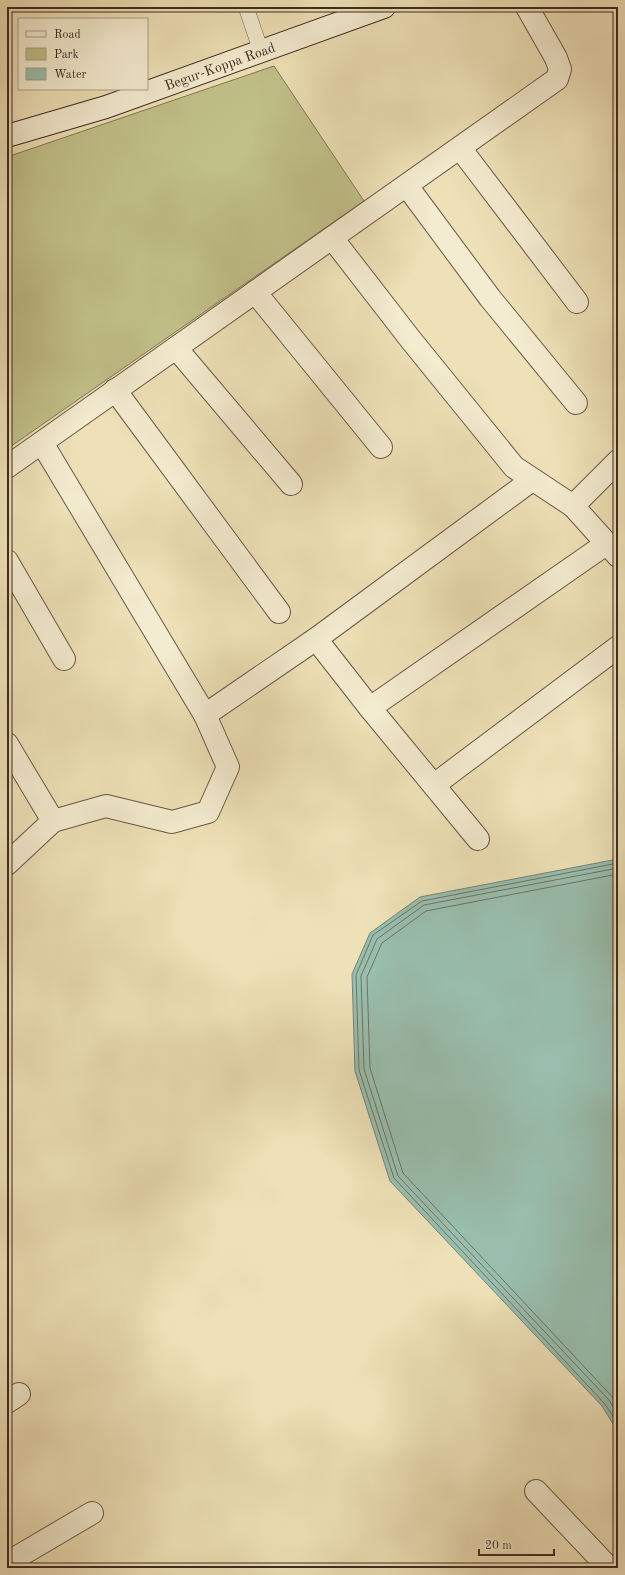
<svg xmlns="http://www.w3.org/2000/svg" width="625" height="1575" font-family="'Old Standard TT',serif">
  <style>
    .green { fill: #c1c089; stroke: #807656 }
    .water { fill: #99bead; stroke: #758375 }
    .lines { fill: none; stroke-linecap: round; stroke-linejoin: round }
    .shore { stroke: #6c7468; stroke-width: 1 }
    .lane-casing { stroke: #6a5847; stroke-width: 16 }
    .street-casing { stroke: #6a5847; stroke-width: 24 }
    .secondary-casing { stroke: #3e2b22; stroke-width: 24 }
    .lane { stroke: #f4ecd0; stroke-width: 15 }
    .street { stroke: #f4ecd0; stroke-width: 22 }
    .secondary { stroke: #f4ecd0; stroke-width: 22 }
    .labels { text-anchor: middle; stroke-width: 3.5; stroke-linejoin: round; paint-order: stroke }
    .street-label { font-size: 14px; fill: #3e2b22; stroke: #f4ecd0 }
  </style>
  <rect width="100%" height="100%" fill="#eee1b7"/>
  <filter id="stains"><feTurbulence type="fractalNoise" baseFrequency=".005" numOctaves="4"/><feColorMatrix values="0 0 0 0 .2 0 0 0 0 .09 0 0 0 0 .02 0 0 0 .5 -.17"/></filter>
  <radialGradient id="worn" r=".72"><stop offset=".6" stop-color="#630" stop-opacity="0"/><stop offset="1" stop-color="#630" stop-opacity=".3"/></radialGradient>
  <!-- green -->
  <path class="green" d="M274,66L364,201L7,449V157Z"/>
  <!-- water -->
  <path class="water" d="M618,859V1432L602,1406L390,1181L355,1071L352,974L370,933L420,897Z"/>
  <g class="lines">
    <!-- shore -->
    <g class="shore">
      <path d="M618,863L422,901L373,935L356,975L359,1070L394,1178L605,1404L618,1424"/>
      <path d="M618,868L424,905L377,939L361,976L364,1069L398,1176L609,1400L618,1415"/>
      <path d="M618,874L426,911L382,943L367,977L370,1068L403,1173L618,1403"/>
    </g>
    <!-- lane casing -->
    <g class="lane-casing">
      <path id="lane" d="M246,7L261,51"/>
    </g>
    <!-- street casing -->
    <g class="street-casing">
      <g id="street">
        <path d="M460,148L577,302"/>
        <path d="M407,186L490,298L576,403"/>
        <path d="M332,238L411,340L514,467L573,506L618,556"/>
        <path d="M255,292L381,447"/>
        <path d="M176,348L291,484"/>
        <path d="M115,390L279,612"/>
        <path d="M42,443L205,715"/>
        <path d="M7,467L557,79L560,69L556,58L527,7"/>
        <path d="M573,506L618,461"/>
        <path d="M7,561L64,659"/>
        <path d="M316,639L370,708L478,839"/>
        <path d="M370,708L606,544"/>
        <path d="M7,744L53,821"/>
        <path d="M434,785L618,647"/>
        <path d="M7,864L53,821L106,806L172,822L208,812L228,767L205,715L316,639L532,480"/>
        <path d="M7,1402L19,1394"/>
        <path d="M536,1491L609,1568"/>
        <path d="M7,1563L92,1513"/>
      </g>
    </g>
    <!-- secondary casing -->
    <g class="secondary-casing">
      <g id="secondary">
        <path id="s1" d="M7,136L106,107L384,7"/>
      </g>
    </g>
    <!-- lane -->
    <use href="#lane" class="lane"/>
    <!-- street -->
    <use href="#street" class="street"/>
    <!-- secondary -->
    <use href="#secondary" class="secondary"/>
  </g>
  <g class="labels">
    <!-- street labels -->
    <g class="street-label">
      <text dy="5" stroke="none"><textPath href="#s1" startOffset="224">Begur-Koppa Road</textPath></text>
    </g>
  </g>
  <!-- margin -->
  <rect width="625" height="1575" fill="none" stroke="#eee1b7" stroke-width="24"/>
  <rect x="8" y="8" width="609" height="1559" fill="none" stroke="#3e2b22" stroke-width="2"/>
  <rect x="12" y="12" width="601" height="1551" fill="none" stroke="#3e2b22"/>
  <!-- legend -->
  <rect x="18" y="18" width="130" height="72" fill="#f4ecd0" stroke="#ab9f8a"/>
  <rect x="26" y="31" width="20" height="6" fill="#f4ecd0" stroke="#ab9f8a"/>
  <text x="54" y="38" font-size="12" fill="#3e2b22">Road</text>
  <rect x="26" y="48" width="20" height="12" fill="#c1c089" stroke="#ab9f8a"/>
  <text x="54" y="58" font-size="12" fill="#3e2b22">Park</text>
  <rect x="26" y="68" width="20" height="12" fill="#99bead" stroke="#ab9f8a"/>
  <text x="54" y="78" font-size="12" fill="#3e2b22">Water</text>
  <!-- scale -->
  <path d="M479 1549v6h75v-6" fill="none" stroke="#3e2b22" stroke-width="2"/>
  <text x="485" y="1549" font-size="12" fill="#3e2b22" stroke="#f4ecd0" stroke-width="3" paint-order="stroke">20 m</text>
  <rect width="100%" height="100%" filter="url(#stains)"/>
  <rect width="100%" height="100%" fill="url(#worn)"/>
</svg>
